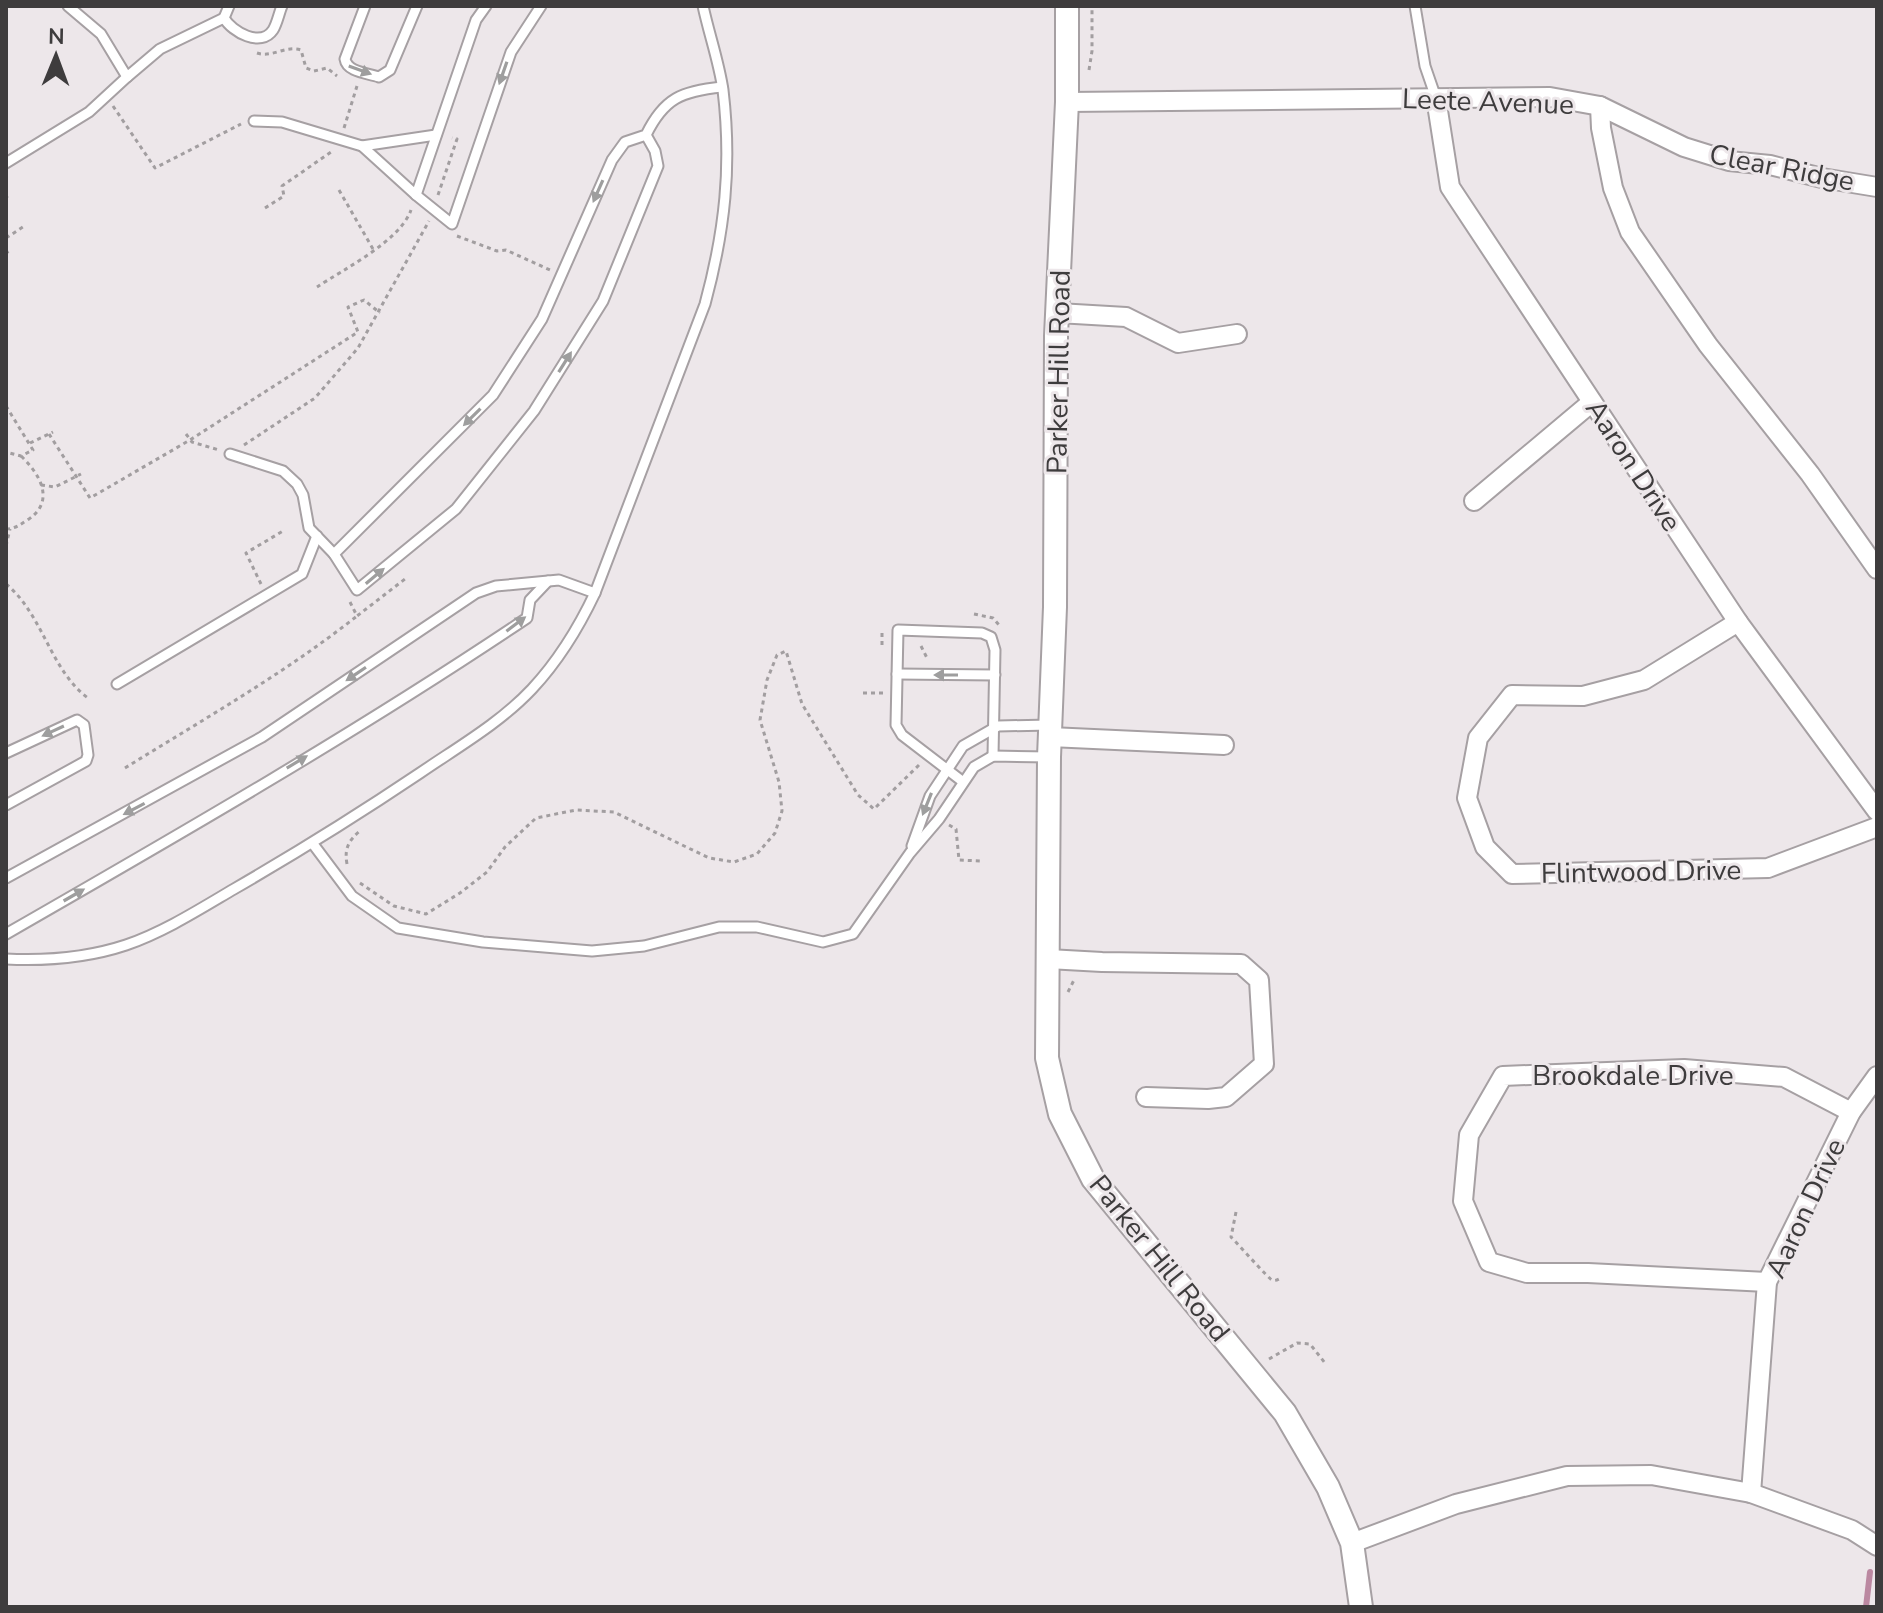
<svg xmlns="http://www.w3.org/2000/svg" width="1883" height="1613" font-family="'Nunito Sans',sans-serif">
  <style>
    .lines { fill: none; stroke-linecap: round; stroke-linejoin: round }
    .stream { stroke: #bb88a1; stroke-width: 6 }
    .service-casing { stroke: #a6a0a3; stroke-width: 13 }
    .minor-casing { stroke: #a6a0a3; stroke-width: 22 }
    .tertiary-casing { stroke: #a6a0a3; stroke-width: 26 }
    .path { stroke: #a29ea0; stroke-width: 3; stroke-dasharray: 4 4; stroke-linecap: butt }
    .service { stroke: #fff; stroke-width: 9 }
    .minor { stroke: #fff; stroke-width: 18 }
    .tertiary { stroke: #fff; stroke-width: 22 }
    .oneway { fill: #9e9e9e }
    .labels { text-anchor: middle; stroke-width: 6; stroke-linejoin: round; paint-order: stroke }
    .street-label { font-size: 28px; fill: #3e3c3d; stroke: #ede7ea }
  </style>
  <rect width="100%" height="100%" fill="#ede7ea"/>
  <g class="lines">
    <!-- stream -->
    <path class="stream" d="M1866,1607L1870,1572"/>
    <!-- service casing -->
    <g class="service-casing">
      <g id="service">
        <path d="M68,6L101,34L127,77L160,49L224,18"/>
        <path d="M229,6L224,18C232,32 261,48 273,30C277,24 279,13 282,6"/>
        <path d="M365,6L345,59C347,72 367,73 379,77L390,70L417,6"/>
        <path d="M1415,6L1425,66L1436,98"/>
        <path d="M254,121L282,122L362,146L416,195L476,20L486,6"/>
        <path d="M646,135L655,151L658,166L603,301L534,411L456,509L357,590L334,554L493,395L542,319L612,160L625,142L646,135C664,98 682,91 722,87"/>
        <path d="M362,146L436,135"/>
        <path d="M6,163L89,112L127,77"/>
        <path d="M416,195L452,224L511,52L541,6"/>
        <path d="M230,454L283,471L297,484L303,495L309,528L334,554"/>
        <path d="M897,674L995,675"/>
        <path d="M117,684L302,574L317,536"/>
        <path d="M6,753L77,720L84,725L88,755L86,761L6,805"/>
        <path d="M962,781L902,735L896,725L898,630L982,633L991,637L995,650L993,756"/>
        <path d="M313,844L352,896L398,928L483,942L592,951L644,946L719,927H757L823,942L853,934L910,853L939,819L974,767L993,756L1049,757"/>
        <path d="M912,846L930,796L963,746L998,726L1050,725"/>
        <path d="M6,878L262,737L476,593L496,586L559,580L595,593"/>
        <path d="M6,934C182,833 359,731 527,618L530,600L548,581"/>
        <path d="M6,959C47,961 87,958 126,945C164,932 200,909 234,889C298,852 359,814 420,773C458,747 500,723 532,689C559,660 578,629 595,593L705,304C725,230 732,166 723,90C719,62 709,34 703,6"/>
      </g>
    </g>
    <!-- minor casing -->
    <g class="minor-casing">
      <g id="minor">
        <path d="M1436,98L1450,187L1738,622L1877,811"/>
        <path d="M1067,102L1550,97L1600,106L1601,128L1613,188L1630,232L1708,345L1810,474L1877,569"/>
        <path d="M1600,106L1684,147L1729,161L1770,165L1822,178L1877,187"/>
        <path d="M1058,313L1126,317L1178,343L1237,334"/>
        <path d="M1474,501L1592,402"/>
        <path d="M1738,622L1644,680L1583,696L1512,695L1478,738L1467,798L1485,847L1512,874L1768,868L1877,827"/>
        <path d="M1050,737L1224,745"/>
        <path d="M1048,959L1102,962L1241,964L1259,980L1264,1064L1226,1097L1208,1099L1146,1097"/>
        <path d="M1767,1282L1588,1273H1527L1489,1262L1463,1201L1469,1135L1503,1076L1684,1069L1784,1077L1851,1112"/>
        <path d="M1751,1493L1767,1282L1851,1112L1877,1076"/>
        <path d="M1352,1543L1456,1504L1567,1476L1651,1475L1751,1493L1852,1530L1877,1546"/>
      </g>
    </g>
    <!-- tertiary casing -->
    <g class="tertiary-casing">
      <path id="tertiary" d="M1067,6V102L1056,336L1055,607L1049,757L1047,1058L1060,1114L1093,1179L1285,1413L1328,1487L1352,1543L1361,1607"/>
    </g>
    <!-- path -->
    <g class="path">
      <path d="M257,53C272,58 286,45 301,50L306,68L314,71L327,68L337,76"/>
      <path d="M1089,70L1092,51V6"/>
      <path d="M113,106L155,168L241,124"/>
      <path d="M344,128L357,86"/>
      <path d="M339,190L373,249"/>
      <path d="M438,195L457,139L452,138"/>
      <path d="M6,197L8,196"/>
      <path d="M265,208L284,196L282,186L331,152"/>
      <path d="M457,236L497,251L506,250L550,270"/>
      <path d="M6,238L26,225"/>
      <path d="M6,250L9,255L6,256"/>
      <path d="M317,287C344,269 400,241 411,210"/>
      <path d="M6,406L33,450L21,456L6,452"/>
      <path d="M49,434L90,498L190,440L358,332L348,307L364,300L380,313"/>
      <path d="M186,434L192,442L219,450"/>
      <path d="M30,443L53,432"/>
      <path d="M244,445L315,398L358,348L429,221"/>
      <path d="M41,485L55,487L81,474"/>
      <path d="M6,529C15,529 21,524 29,519C56,500 39,473 21,456"/>
      <path d="M6,546L10,529"/>
      <path d="M6,584C43,614 50,670 88,698"/>
      <path d="M261,584L246,553L283,531"/>
      <path d="M350,602L357,616L405,579"/>
      <path d="M974,614L993,618L999,625"/>
      <path d="M882,645V631"/>
      <path d="M921,646L928,660"/>
      <path d="M863,693H884"/>
      <path d="M125,768C204,719 285,673 357,616"/>
      <path d="M949,825L956,829L959,860L982,861"/>
      <path d="M347,864C344,848 349,840 361,830"/>
      <path d="M360,883L394,906L426,914L460,893L487,872L505,847L536,818L576,810L614,812L709,858L734,862L757,854L775,833L782,811L779,782L760,720L767,680L777,655L786,651L802,704L858,795L874,809L919,765"/>
      <path d="M1068,992L1074,980"/>
      <path d="M1236,1212L1231,1237C1237,1243 1269,1279 1272,1280C1275,1281 1277,1280 1279,1279"/>
      <path d="M1269,1359L1297,1343L1310,1344L1325,1363"/>
    </g>
    <!-- service -->
    <use href="#service" class="service"/>
    <!-- minor -->
    <use href="#minor" class="minor"/>
    <!-- tertiary -->
    <use href="#tertiary" class="tertiary"/>
  </g>
  <!-- one-way arrows -->
  <defs><path id="oneway-solid" d="M-6-.8H1V-3.2L6.5 0L1 3.2V.8H-6Z" transform="scale(2)"/></defs>
  <g class="oneway">
    <use href="#oneway-solid" transform="translate(360 70) rotate(20)"/>
    <use href="#oneway-solid" transform="translate(503 73) rotate(109)"/>
    <use href="#oneway-solid" transform="translate(598 191) rotate(114)"/>
    <use href="#oneway-solid" transform="translate(565 362) rotate(-58)"/>
    <use href="#oneway-solid" transform="translate(472 417) rotate(135)"/>
    <use href="#oneway-solid" transform="translate(375 576) rotate(-40)"/>
    <use href="#oneway-solid" transform="translate(516 624) rotate(-37)"/>
    <use href="#oneway-solid" transform="translate(356 674) rotate(146)"/>
    <use href="#oneway-solid" transform="translate(946 675) rotate(-180)"/>
    <use href="#oneway-solid" transform="translate(53 731) rotate(155)"/>
    <use href="#oneway-solid" transform="translate(297 762) rotate(-31)"/>
    <use href="#oneway-solid" transform="translate(927 804) rotate(112)"/>
    <use href="#oneway-solid" transform="translate(134 809) rotate(152)"/>
    <use href="#oneway-solid" transform="translate(74 895) rotate(-30)"/>
  </g>
  <g class="labels">
    <!-- street labels -->
    <g class="street-label">
      <text transform="translate(1488 101) rotate(2)" y="10">Leete Avenue</text>
      <text transform="translate(1782 167) rotate(11)" y="10">Clear Ridge</text>
      <text transform="translate(1058 372) rotate(-89)" y="10">Parker Hill Road</text>
      <text transform="translate(1634 465) rotate(57)" y="10">Aaron Drive</text>
      <text transform="translate(1641 871) rotate(-1)" y="10">Flintwood Drive</text>
      <text x="1633" y="1085">Brookdale Drive</text>
      <text transform="translate(1805 1208) rotate(-65)" y="10">Aaron Drive</text>
      <text transform="translate(1160 1258) rotate(51)" y="10">Parker Hill Road</text>
    </g>
  </g>
  <!-- border -->
  <rect width="1883" height="1613" fill="none" stroke="#3e3c3d" stroke-width="16"/>
  <!-- north arrow -->
  <g transform="translate(56 56) rotate(1)" stroke="#ede7ea" stroke-width="6" paint-order="stroke">
  <path d="M0-6L14 30L0 20L-14 30Z" fill="#3e3c3d"/>
  <text y="-12" font-size="22" font-weight="bold" text-anchor="middle" fill="#3e3c3d">N</text>
  </g>
</svg>
